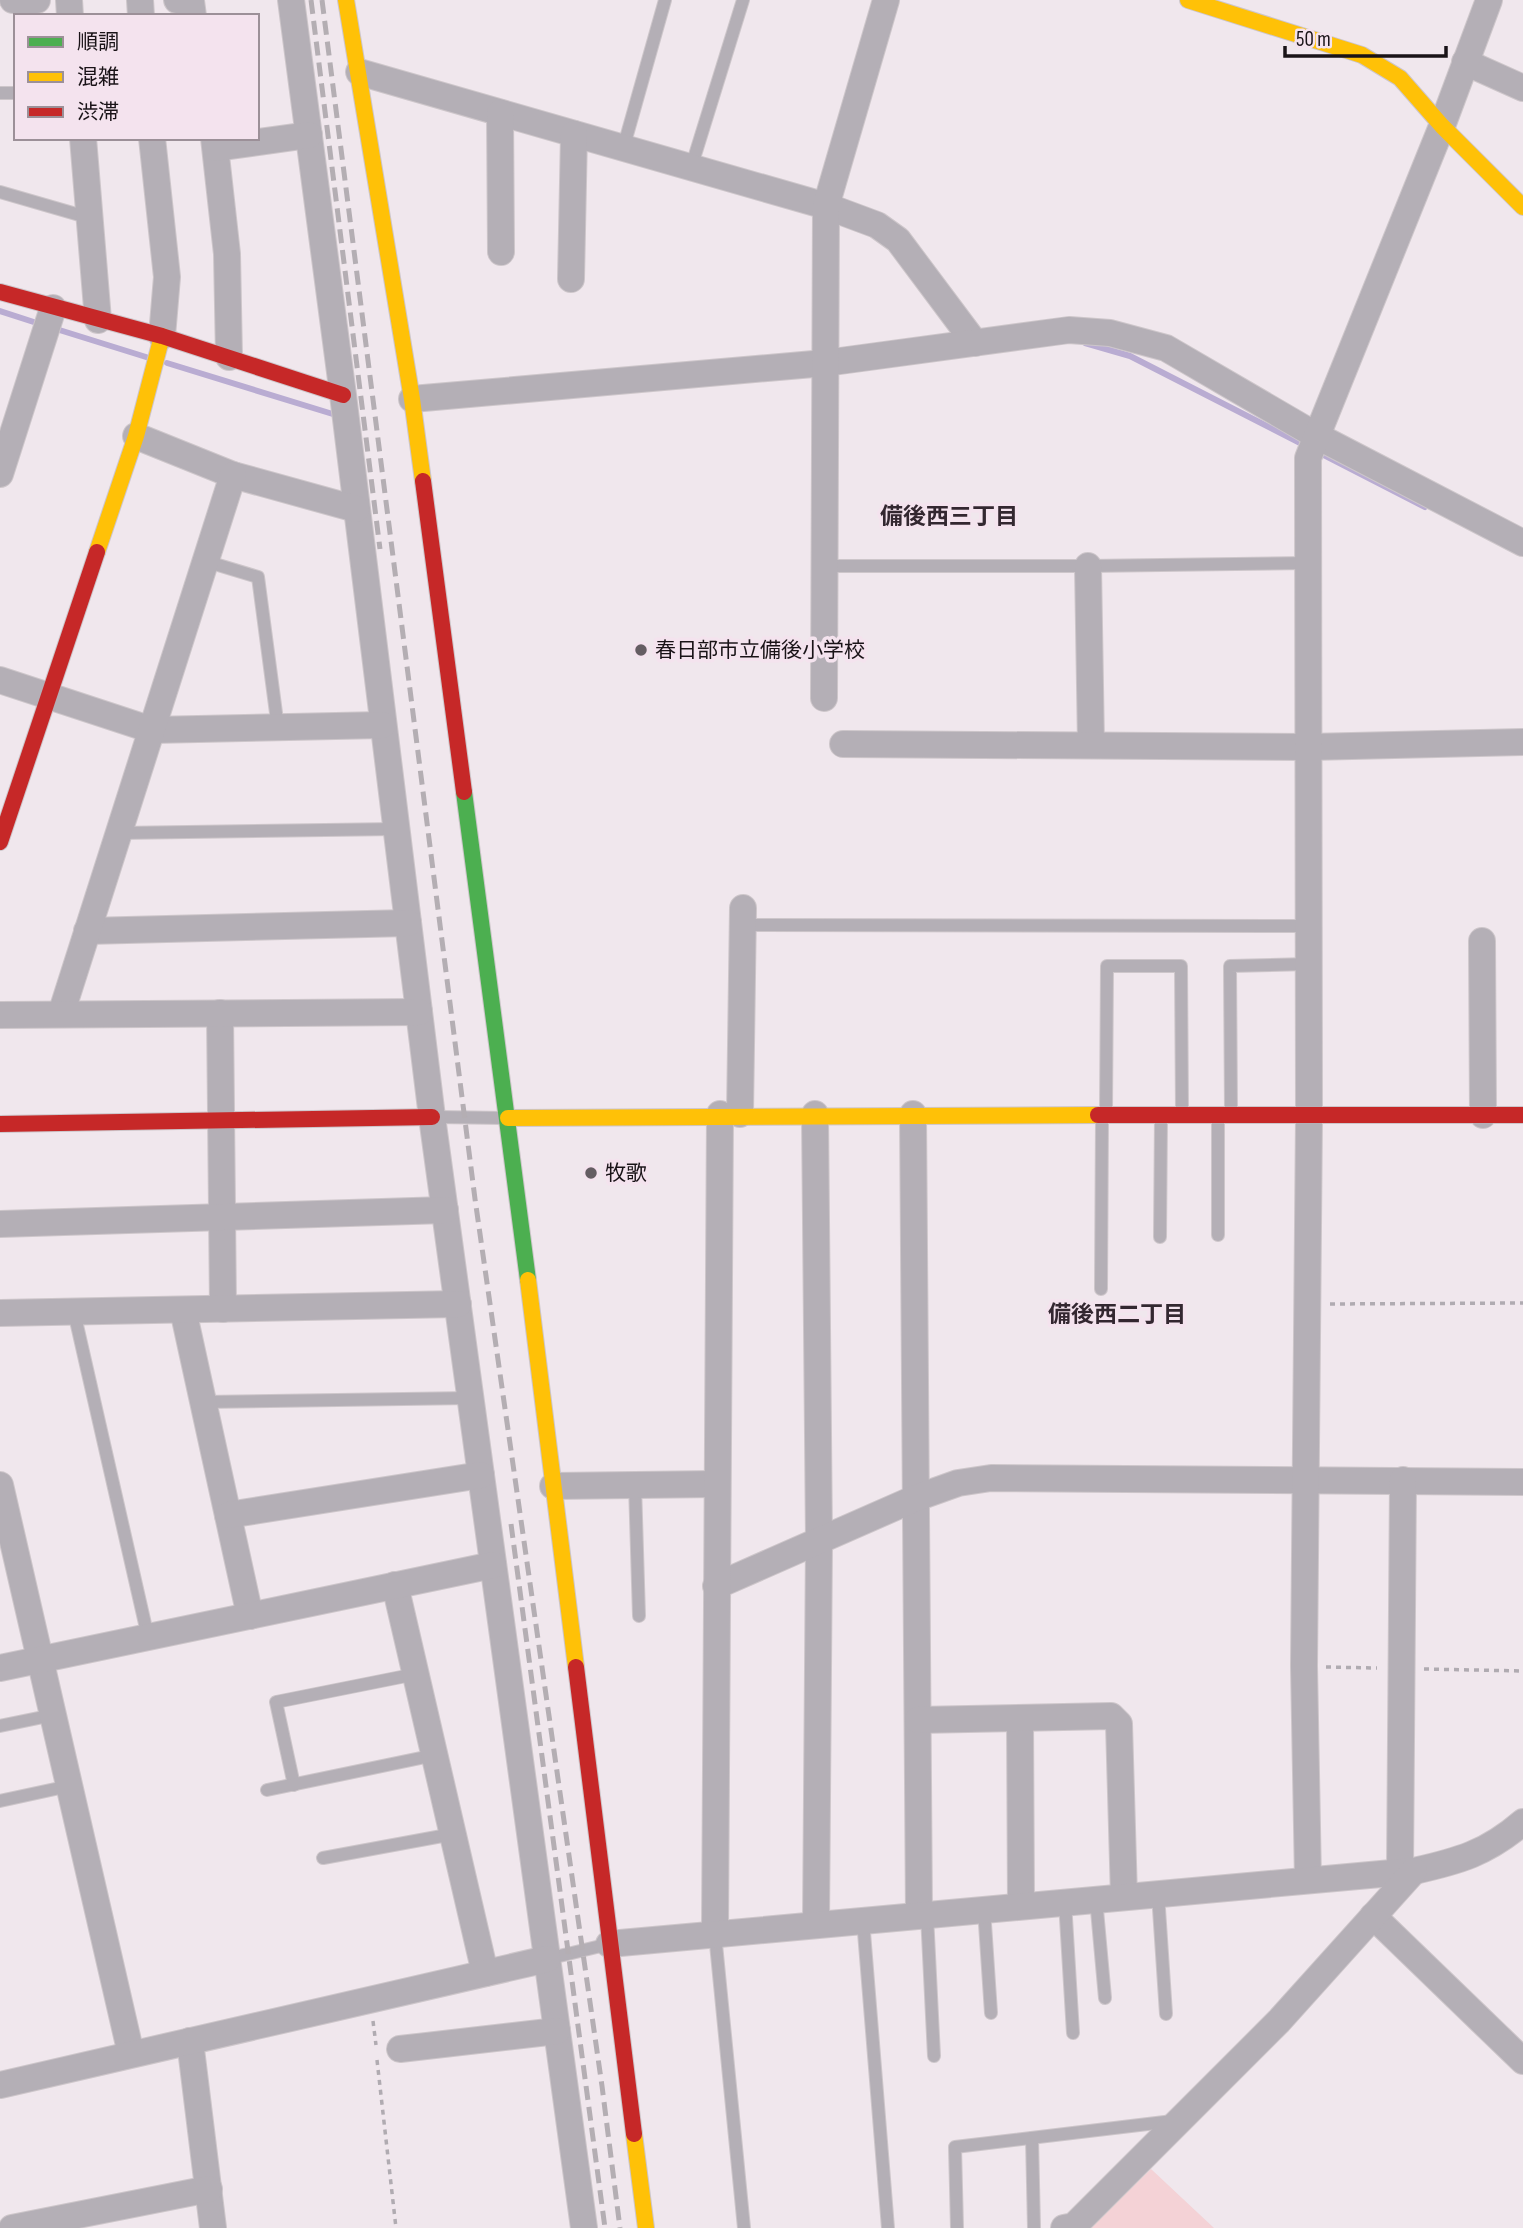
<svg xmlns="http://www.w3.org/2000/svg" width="1523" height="2228" font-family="'Sofia Sans Condensed','Noto Sans JP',sans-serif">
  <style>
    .green { fill: #f4d2d6 }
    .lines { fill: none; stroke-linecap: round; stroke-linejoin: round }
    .stream { stroke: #b9acd2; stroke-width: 6 }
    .lane-casing { stroke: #cdc6ca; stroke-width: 14 }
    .street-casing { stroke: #cdc6ca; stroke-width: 28 }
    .fast-casing { stroke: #cdc6ca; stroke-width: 18 }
    .slow-casing { stroke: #cdc6ca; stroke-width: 18 }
    .jam-casing { stroke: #cdc6ca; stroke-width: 18 }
    .path { stroke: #b0abb1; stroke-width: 3.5; stroke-dasharray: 5 5; stroke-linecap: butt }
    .lane { stroke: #b4afb6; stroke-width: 12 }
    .street { stroke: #b4afb6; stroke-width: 26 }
    .fast { stroke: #4caf50; stroke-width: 16 }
    .slow { stroke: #ffc107; stroke-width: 16 }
    .jam { stroke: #c62828; stroke-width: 16 }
    .rail { stroke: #b4aeb3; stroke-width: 5; stroke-dasharray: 14 7; stroke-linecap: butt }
    .poi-dot { fill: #645d62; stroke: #f4e3ee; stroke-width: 2.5 }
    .labels { text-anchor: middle; stroke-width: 7; stroke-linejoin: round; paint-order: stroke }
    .poi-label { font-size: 21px; fill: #191317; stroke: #f4e3ee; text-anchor: start }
    .neighbourhood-label { font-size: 23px; font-weight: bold; fill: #332730; stroke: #f4e3ee }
  </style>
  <rect width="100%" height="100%" fill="#f0e7ed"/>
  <!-- green -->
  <path class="green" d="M1151,2169L1214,2228H1090Z"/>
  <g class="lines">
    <!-- stream -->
    <g class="stream">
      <path d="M0,311L43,325"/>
      <path d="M53,328L146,357"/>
      <path d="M1085,343L1130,356L1306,446"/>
      <path d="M167,363L336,415"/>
      <path d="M1316,451L1425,507"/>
    </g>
    <!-- lane casing -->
    <g class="lane-casing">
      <g id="lane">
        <path d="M0,93H16"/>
        <path d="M623,149L665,0"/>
        <path d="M691,168L743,0"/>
        <path d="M0,192L90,218"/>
        <path d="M205,561L258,577L278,728"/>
        <path d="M824,566H1088L1309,563"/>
        <path d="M119,833L396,829"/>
        <path d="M742,925L1309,926"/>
        <path d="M1106,1112L1107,966H1181L1182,1113"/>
        <path d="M1231,1113L1230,966L1309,964"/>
        <path d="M1218,1116V1235"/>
        <path d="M436,1117L505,1118"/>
        <path d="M1160,1237L1161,1116"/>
        <path d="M1101,1289L1102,1119"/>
        <path d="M74,1312L148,1637"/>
        <path d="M203,1402L470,1398"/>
        <path d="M635,1485L639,1616"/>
        <path d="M0,1726L53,1715"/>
        <path d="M294,1785L276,1702L416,1674"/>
        <path d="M267,1790L435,1755"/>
        <path d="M0,1801L69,1786"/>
        <path d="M323,1858L453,1834"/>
        <path d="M1158,1894L1166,2014"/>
        <path d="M1096,1899L1105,1998"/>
        <path d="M1065,1902L1073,2033"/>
        <path d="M984,1909L991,2013"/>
        <path d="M927,1915L934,2056"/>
        <path d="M863,1920L888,2228"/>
        <path d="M715,1934L744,2228"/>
        <path d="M547,1959L609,1944"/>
        <path d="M1032,2138L1034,2228"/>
        <path d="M957,2228L955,2147L1173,2121"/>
      </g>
    </g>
    <!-- street casing -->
    <g class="street-casing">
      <g id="street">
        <path d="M13,0H37"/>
        <path d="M69,0L70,16"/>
        <path d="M140,0L141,16"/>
        <path d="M177,0L191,1L193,16"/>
        <path d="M291,0L343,395L432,1117L584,2228"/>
        <path d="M1465,62L1523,88"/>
        <path d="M359,72L826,206L877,225L898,240L975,343"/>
        <path d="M500,113L501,252"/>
        <path d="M83,138L98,320"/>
        <path d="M152,138L167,277L162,336"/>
        <path d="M214,138L227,254L229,357"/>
        <path d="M216,148L309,135"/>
        <path d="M571,279L574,134"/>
        <path d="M412,399L825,363L1069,330L1110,333L1166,348L1317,436L1523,543"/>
        <path d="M136,436L233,475L356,509"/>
        <path d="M0,474L53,308"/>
        <path d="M1088,566L1091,745"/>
        <path d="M0,680L152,730L382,725"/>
        <path d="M824,698L826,206L886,0"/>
        <path d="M843,744L1309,747L1523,742"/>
        <path d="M87,931L408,923"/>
        <path d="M1482,941L1483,1115"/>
        <path d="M220,1013L223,1309"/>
        <path d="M61,1014L233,475"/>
        <path d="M0,1015L419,1012"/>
        <path d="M740,1114L743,908"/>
        <path d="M815,1114L819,1541L816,1925"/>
        <path d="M913,1114L919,1915"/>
        <path d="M0,1224L445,1210"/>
        <path d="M183,1310L250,1616"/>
        <path d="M0,1313L458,1304"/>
        <path d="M0,1485L131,2054"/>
        <path d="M553,1486L717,1484"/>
        <path d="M228,1515L481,1475"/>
        <path d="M395,1585L485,1973"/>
        <path d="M716,1586L916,1498L958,1483L991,1478L1523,1482"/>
        <path d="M0,1668L493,1565"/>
        <path d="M1020,1718L1021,1906"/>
        <path d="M918,1720L1111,1716L1119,1724L1124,1897"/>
        <path d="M1400,1872L1403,1480"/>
        <path d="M1308,1880L1304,1666L1309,1117L1308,458L1442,126L1489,0"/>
        <path d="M1373,1916L1523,2061"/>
        <path d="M715,1934L720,1114"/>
        <path d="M609,1944L1414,1871C1459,1861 1487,1853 1523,1822"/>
        <path d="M190,2041L213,2228"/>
        <path d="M400,2049L557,2031"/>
        <path d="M0,2085L547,1959"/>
        <path d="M12,2228L209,2189"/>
        <path d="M1064,2228L1074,2226L1279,2021L1414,1871"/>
      </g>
    </g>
    <!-- fast casing -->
    <g class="fast-casing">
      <path id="fast" d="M464,792L528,1280"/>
    </g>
    <!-- slow casing -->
    <g class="slow-casing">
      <g id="slow">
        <path d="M346,0L412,399L423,481"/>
        <path d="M1188,0L1362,55L1400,78L1442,126L1523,207"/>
        <path d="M97,552L136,436L162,336"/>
        <path d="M508,1118L1098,1115"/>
        <path d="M528,1280L576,1667"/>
        <path d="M634,2134L646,2228"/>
      </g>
    </g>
    <!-- jam casing -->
    <g class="jam-casing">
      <g id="jam">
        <path d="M0,292L162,336L343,395"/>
        <path d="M423,481L464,792"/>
        <path d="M0,842L97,552"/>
        <path d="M1098,1115H1523"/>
        <path d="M0,1124L432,1117"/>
        <path d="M576,1667L634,2134"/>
      </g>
    </g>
    <!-- path -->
    <g class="path">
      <path d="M1330,1304L1523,1303"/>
      <path d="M1326,1667L1377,1668"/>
      <path d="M1424,1669L1523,1671"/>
      <path d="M373,2021L376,2045"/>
      <path d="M377,2060L396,2228"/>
    </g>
    <!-- lane -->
    <use href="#lane" class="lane"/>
    <!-- street -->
    <use href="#street" class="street"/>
    <!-- fast -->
    <use href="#fast" class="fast"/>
    <!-- slow -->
    <use href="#slow" class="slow"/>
    <!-- jam -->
    <use href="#jam" class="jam"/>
    <!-- rail -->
    <g class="rail">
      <path d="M311,0L380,549"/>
      <path d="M322,0L475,1199L602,2086L620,2228"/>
      <path d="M511,1524L605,2228"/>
    </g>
  </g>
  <!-- markers -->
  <g class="poi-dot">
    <circle cx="641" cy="650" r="7"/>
    <circle cx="591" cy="1173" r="7"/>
  </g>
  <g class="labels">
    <!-- poi labels -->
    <g class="poi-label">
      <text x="655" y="657">春日部市立備後小学校</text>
      <text x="605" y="1180">牧歌</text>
    </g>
    <!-- neighbourhood labels -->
    <g class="neighbourhood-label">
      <text x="949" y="524">備後西三丁目</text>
      <text x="1117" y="1322">備後西二丁目</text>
    </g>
  </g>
  <!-- legend -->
  <rect x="14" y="14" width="245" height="126" fill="#f4e3ee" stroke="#9c9098" stroke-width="2"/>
  <rect x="28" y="37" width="35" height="10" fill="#4caf50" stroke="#9c9098" stroke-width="2"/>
  <text x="77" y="49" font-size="21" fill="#191317">順調</text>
  <rect x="28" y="72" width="35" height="10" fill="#ffc107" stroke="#9c9098" stroke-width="2"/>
  <text x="77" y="84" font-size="21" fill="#191317">混雑</text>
  <rect x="28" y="107" width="35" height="10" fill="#c62828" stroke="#9c9098" stroke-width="2"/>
  <text x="77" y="119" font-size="21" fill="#191317">渋滞</text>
  <!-- scale -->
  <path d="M1285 46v10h161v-10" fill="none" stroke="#191317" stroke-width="3.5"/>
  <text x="1296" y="46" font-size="21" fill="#191317" stroke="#f4e3ee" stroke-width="5" paint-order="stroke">50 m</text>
</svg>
